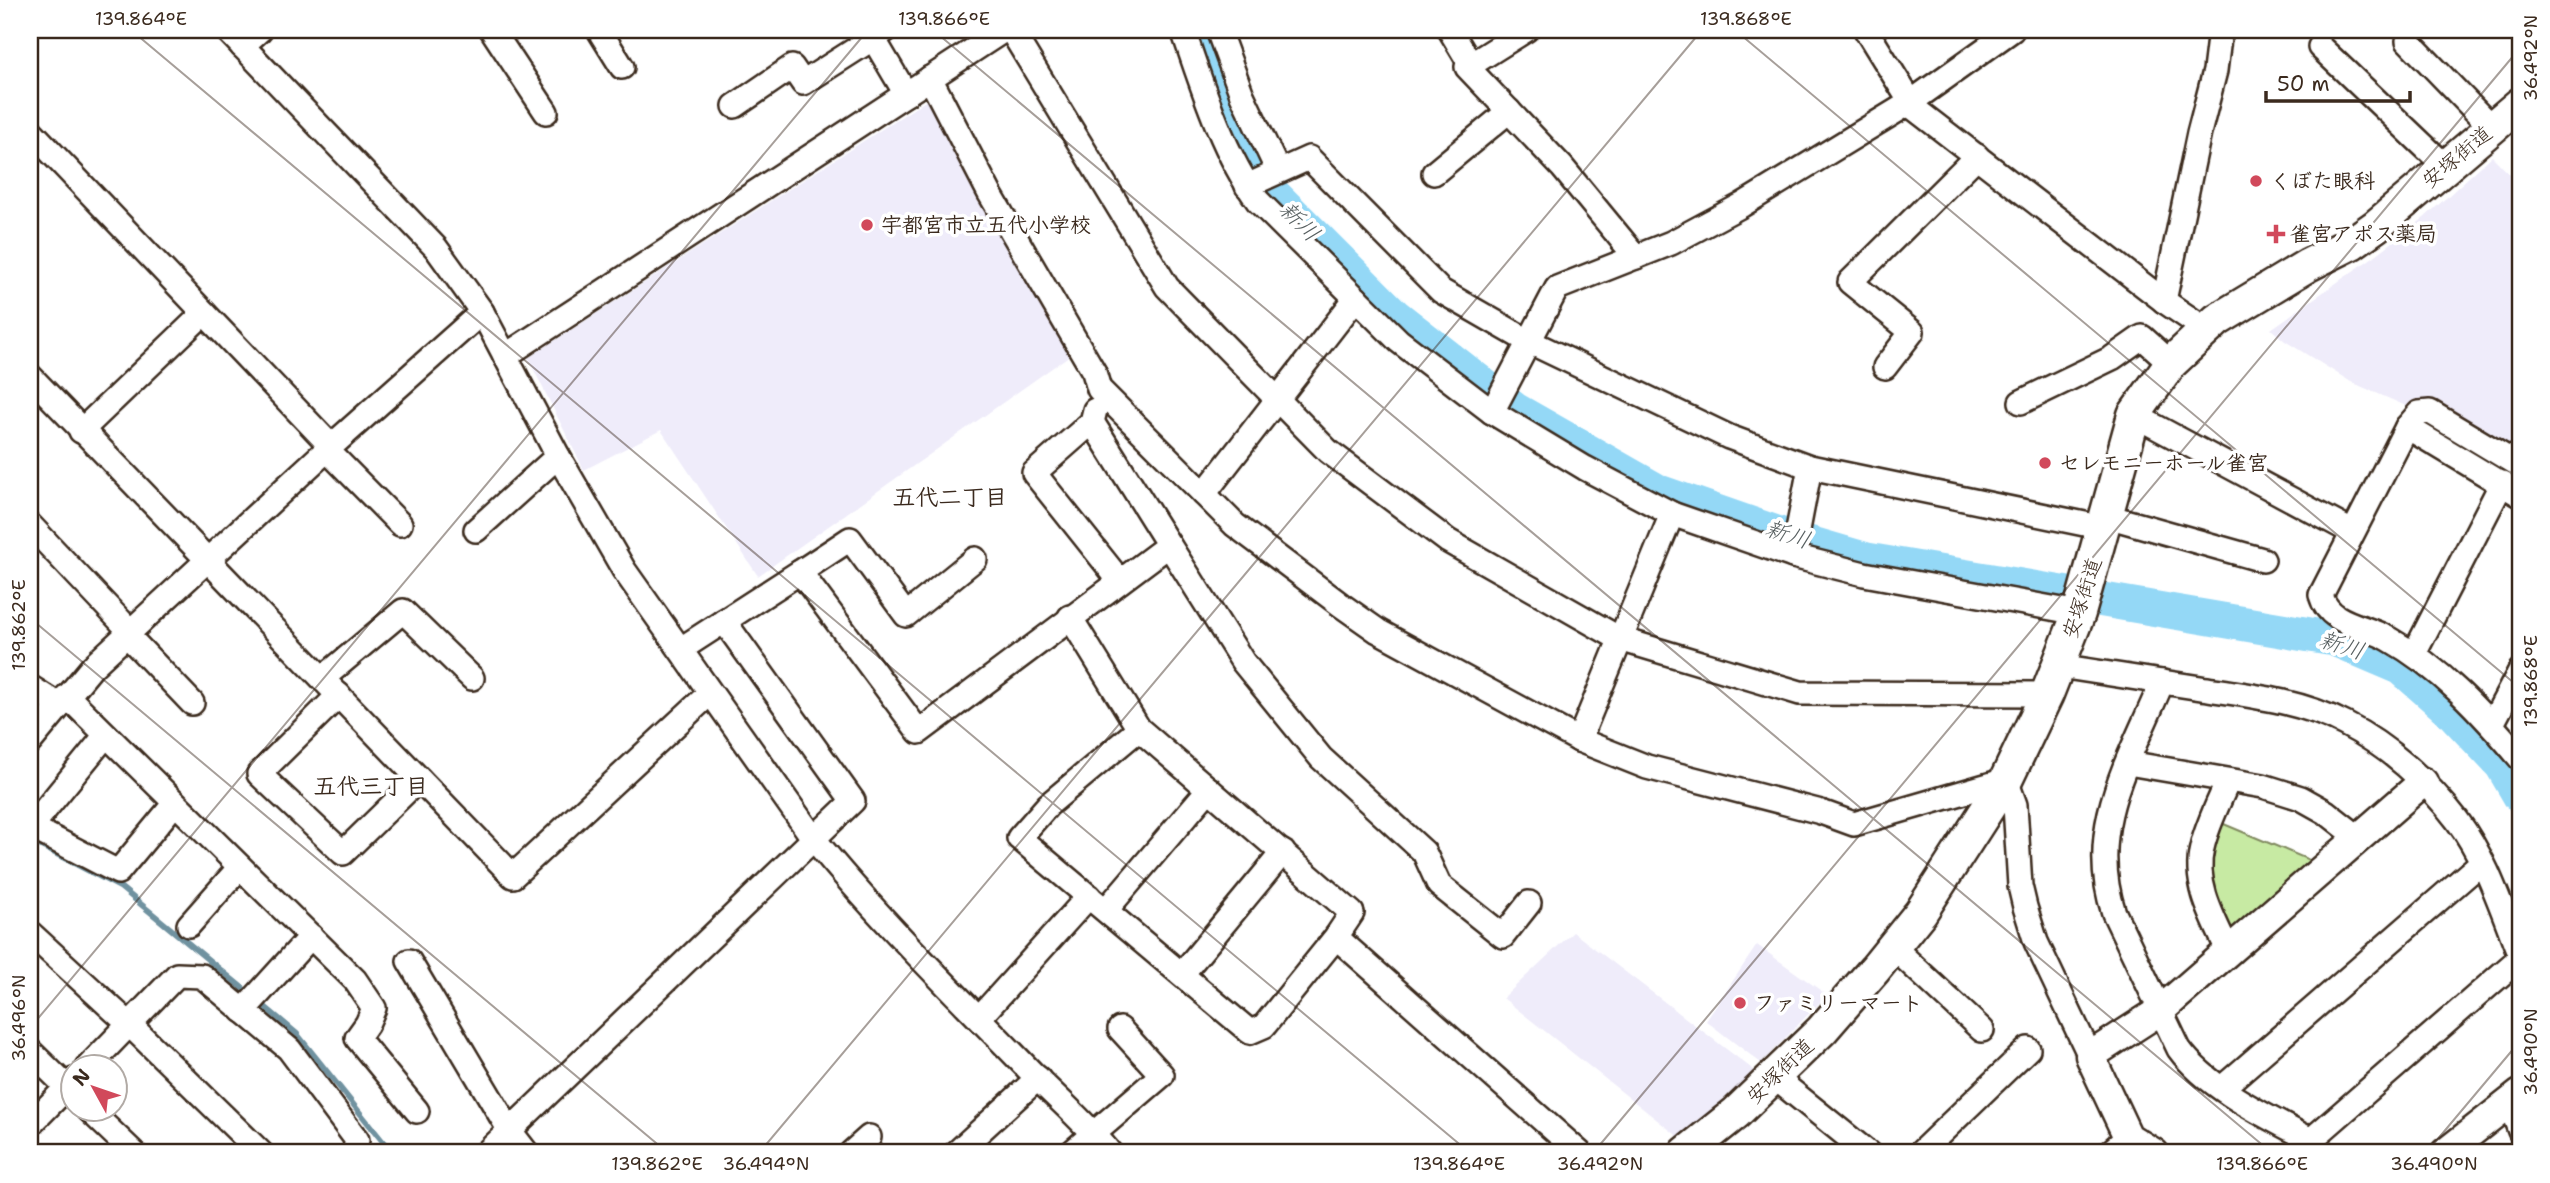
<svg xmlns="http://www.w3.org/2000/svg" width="2550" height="1183" font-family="'Shantell Sans','Klee One',sans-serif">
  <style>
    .built { fill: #efecfa }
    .green { fill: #c7eaa3; stroke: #818a60; stroke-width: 2 }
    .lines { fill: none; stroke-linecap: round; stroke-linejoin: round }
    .stream { stroke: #7092a0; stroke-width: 6 }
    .river { stroke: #94d8f6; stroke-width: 35 }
    .minor-casing { stroke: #3b2a1e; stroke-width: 28 }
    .tertiary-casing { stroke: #3b2a1e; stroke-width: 33 }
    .secondary-casing { stroke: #3b2a1e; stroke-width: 37 }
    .minor { stroke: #fff; stroke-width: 23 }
    .tertiary { stroke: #fff; stroke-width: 28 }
    .secondary { stroke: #fff; stroke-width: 32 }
    .ticks { fill: none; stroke: #3b2a1e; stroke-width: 2; stroke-opacity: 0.45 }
    .poi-dot { fill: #d1495b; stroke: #fff; stroke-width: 2.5 }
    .labels { text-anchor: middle; stroke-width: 7; stroke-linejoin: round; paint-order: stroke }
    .street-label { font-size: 21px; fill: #3b2a1e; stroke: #fff }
    .poi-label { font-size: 21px; font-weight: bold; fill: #3b2a1e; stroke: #fff; text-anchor: start }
    .water-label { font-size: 23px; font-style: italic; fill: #565e5f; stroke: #fff }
    .neighbourhood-label { font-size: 23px; font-weight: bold; fill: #3b2a1e; stroke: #fff }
    .neatline { fill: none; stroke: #3b2a1e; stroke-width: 2.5 }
    .ticks-label { font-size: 18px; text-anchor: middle; fill: #3b2a1e }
  </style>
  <rect width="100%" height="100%" fill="#fff"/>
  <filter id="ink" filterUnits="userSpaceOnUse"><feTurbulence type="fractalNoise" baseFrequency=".0143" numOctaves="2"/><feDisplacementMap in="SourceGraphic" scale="14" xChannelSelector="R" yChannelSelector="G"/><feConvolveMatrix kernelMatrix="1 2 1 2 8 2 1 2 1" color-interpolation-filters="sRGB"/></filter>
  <g filter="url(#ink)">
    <!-- built -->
    <g class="built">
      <path d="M930,98L1073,353L758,576L661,430L584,470L528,358Z"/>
      <path d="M2492,156L2520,185V194L2517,197L2520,200V464L2428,403L2406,406L2351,382L2285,341L2271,329L2376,255L2424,218Z"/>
      <path d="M1573,932L1755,1071L1680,1138L1503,998Z"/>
      <path d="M1757,945L1827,995L1761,1063L1706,1021Z"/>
    </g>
    <!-- green -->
    <path class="green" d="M2219,822L2314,862L2239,931L2225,925C2211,887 2206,861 2219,822Z"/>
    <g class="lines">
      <!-- stream -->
      <g class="stream">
        <path d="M30,840L120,887L251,995"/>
        <path d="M259,1002L297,1034L392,1153"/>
      </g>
      <!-- river -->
      <path class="river" d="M1199,30L1240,133L1270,191L1395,316L1515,410L1659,492L1785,536L1867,560L2334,639L2402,668L2452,712L2502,765L2520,796"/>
      <!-- minor casing -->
      <g class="minor-casing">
        <g id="minor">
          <path d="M227,30L436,248L482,312L558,456L624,570L814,839C882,923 961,999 1036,1077C1061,1102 1088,1125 1110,1153"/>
          <path d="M492,30L546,112"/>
          <path d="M599,30L622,67"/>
          <path d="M1011,30L1167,287L1328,451L1448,541L1620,639L1800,693L2047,694"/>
          <path d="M1183,30C1202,86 1223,153 1258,201L1399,341L1492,412L1585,468L1672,514L1793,556L1864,574L2079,613"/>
          <path d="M1218,30L1242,95L1278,171"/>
          <path d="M1450,30L1471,65"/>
          <path d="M1526,30L1467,67L1562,167L1636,257"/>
          <path d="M1866,30L1915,109L2164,301L2205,329"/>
          <path d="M873,38L906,94"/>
          <path d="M2408,41L2492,128"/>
          <path d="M242,46L260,30"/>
          <path d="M2320,47L2446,167"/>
          <path d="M930,78L990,194L1094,372L1099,389L1235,525L1341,605L1378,631L1579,740L1647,767L1821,812L1854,824L2006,780L2015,805L2020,886L2025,907L2036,942L2090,1056"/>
          <path d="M735,106L792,67L803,83L886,30"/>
          <path d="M30,130L331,446L93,666L30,742"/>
          <path d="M1434,173L1509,111"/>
          <path d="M1247,186L1309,158L1441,291L1528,341L1729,437L1810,467L2104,528"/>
          <path d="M2164,301L2199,133L2215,71L2220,30"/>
          <path d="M505,356L1004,30"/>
          <path d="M1885,367L1912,332L1850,282L1977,156"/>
          <path d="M30,376L513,876L710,693"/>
          <path d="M2021,402L2112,358L2142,337L2171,363"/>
          <path d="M1095,410L1092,422L1034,473L1120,581"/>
          <path d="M1492,412L1557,288L1671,243L1742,205L1911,102L2012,30"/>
          <path d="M2134,415L2352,532"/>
          <path d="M2407,427L2419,413L2430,412L2520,466"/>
          <path d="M81,431L204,313"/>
          <path d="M1204,494L1356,298"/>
          <path d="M2520,495L2407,427L2321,595C2329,625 2365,625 2389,639C2441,668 2482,713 2520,758"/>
          <path d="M2107,516L2263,560"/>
          <path d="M400,524L327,450L482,312"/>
          <path d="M30,525L131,632"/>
          <path d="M476,530L558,456"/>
          <path d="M1169,545L1243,662L1321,758L1424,852L1439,885L1503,936L1529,903"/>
          <path d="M1793,556L1810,467"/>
          <path d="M800,572L850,539L906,615L975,559"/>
          <path d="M1070,617L1139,729L1048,805L1019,838L1250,1032L1264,1026L1336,937L1352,913L1139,729"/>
          <path d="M127,635L192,703"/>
          <path d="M681,649L800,572L919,732L1169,545L1092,422"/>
          <path d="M2414,654L2502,483"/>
          <path d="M2059,666C2106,673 2153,681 2201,688C2248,695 2302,701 2345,724C2388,746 2428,782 2457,820C2487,860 2502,910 2520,955"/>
          <path d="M323,678L403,611L472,678"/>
          <path d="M2162,682C2130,759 2085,828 2114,913L2179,1049C2208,1089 2268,1117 2311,1140L2520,958"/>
          <path d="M30,687L60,706"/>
          <path d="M339,695L259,774L343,853L419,779"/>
          <path d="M67,696L355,980L374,1008L367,1024L357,1038L417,1111"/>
          <path d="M2492,724L2520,671"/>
          <path d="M106,735L31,827L118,872L175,803"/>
          <path d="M1579,740L1672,514"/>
          <path d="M2128,763L2263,786L2301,798L2326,812L2359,838"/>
          <path d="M2228,781C2219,802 2207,825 2202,848C2193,884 2214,920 2229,952"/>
          <path d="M1106,910L1209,789"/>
          <path d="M189,925L240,867"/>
          <path d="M30,933L130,1025L261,1153"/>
          <path d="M1336,937L1580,1153"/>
          <path d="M1893,947L1982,1030"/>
          <path d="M409,961L510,1131L527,1153"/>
          <path d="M1182,974L1283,852"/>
          <path d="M243,1011L311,936"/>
          <path d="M980,1017L1089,896"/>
          <path d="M30,1051L74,1094"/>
          <path d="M87,1068L177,975L202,976L289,1049L357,1140L354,1153"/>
          <path d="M1774,1077L1868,1153"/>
          <path d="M2222,1088L2482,862"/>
          <path d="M2509,1102L2520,1131"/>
          <path d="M89,1110L134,1153"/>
          <path d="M30,1125L74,1080"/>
          <path d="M486,1153L853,801L724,621"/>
          <path d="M851,1153L869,1137"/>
          <path d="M956,1153L1038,1078"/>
          <path d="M1071,1153L1162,1075L1120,1029"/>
          <path d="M1920,1153L2028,1049"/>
          <path d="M2109,1153L2128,1137"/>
        </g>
      </g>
      <!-- tertiary casing -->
      <g class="tertiary-casing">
        <g id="tertiary">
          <path d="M2154,1153L2128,1137L2090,1056L2161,1010L2423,782"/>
          <path d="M2445,1153L2520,1094"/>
        </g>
      </g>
      <!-- secondary casing -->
      <g class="secondary-casing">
        <path id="secondary" d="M1686,1153L1736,1113L1822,1030L1875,969L1921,912L2006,780L2047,694L2079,613L2134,415L2171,363L2217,320L2308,265L2352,243L2376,226L2520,104"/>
      </g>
      <!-- minor -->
      <use href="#minor" class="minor"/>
      <!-- tertiary -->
      <use href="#tertiary" class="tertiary"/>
      <!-- secondary -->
      <use href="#secondary" class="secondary"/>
    </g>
  </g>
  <!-- ticks -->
  <path class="ticks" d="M131,30L1470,1153M933,30L2272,1153M1735,30L2520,688M30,35L34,30M30,618L668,1153M30,1028L868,30M759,1153L1702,30M1593,1153L2520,48M2426,1153L2520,1041"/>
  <!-- markers -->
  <g class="poi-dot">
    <circle cx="2256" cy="181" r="7"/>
    <circle cx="867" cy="225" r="7"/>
    <path d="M2272.5 223.5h7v7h7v7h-7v7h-7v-7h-7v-7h7z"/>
    <circle cx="2045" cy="463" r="7"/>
    <circle cx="1740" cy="1003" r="7"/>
  </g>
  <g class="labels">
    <!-- street labels -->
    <g class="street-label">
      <text transform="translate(2457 157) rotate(-40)" y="7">安塚街道</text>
      <text transform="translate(2082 598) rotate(-72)" y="7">安塚街道</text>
      <text transform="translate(1780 1071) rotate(-44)" y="7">安塚街道</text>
    </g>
    <!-- poi labels -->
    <g class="poi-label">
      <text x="2270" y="188">くぼた眼科</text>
      <text x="881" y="232">宇都宮市立五代小学校</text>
      <text x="2290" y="241">雀宮アポス薬局</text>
      <text x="2059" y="470">セレモニーホール雀宮</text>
      <text x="1754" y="1010">ファミリーマート</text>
    </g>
    <!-- water labels -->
    <g class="water-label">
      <text transform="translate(1300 221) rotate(45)" y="8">新川</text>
      <text transform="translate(1788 534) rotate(18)" y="8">新川</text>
      <text transform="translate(2342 645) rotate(18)" y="8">新川</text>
    </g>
    <!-- neighbourhood labels -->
    <g class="neighbourhood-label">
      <text x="950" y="505">五代二丁目</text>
      <text x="371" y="794">五代三丁目</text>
    </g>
  </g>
  <!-- margin -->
  <rect width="2550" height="1183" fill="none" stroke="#fff" stroke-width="77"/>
  <!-- north arrow -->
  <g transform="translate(94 1088) rotate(310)"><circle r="33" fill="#ffffff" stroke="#b1aaa5" stroke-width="2"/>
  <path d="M0-5L12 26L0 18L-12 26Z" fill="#d1495b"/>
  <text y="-10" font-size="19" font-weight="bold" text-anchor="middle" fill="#3b2a1e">N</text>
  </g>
  <!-- scale -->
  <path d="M2266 91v10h144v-10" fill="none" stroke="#3b2a1e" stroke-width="3.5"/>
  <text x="2277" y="91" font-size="21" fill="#3b2a1e" stroke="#ffffff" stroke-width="5" paint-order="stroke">50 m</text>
  <rect x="38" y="38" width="2474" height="1106" class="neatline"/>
  <g class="ticks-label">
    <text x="141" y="25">139.864°E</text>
    <text x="944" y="25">139.866°E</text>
    <text x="1746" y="25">139.868°E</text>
    <text transform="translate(2531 58) rotate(-90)" y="6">36.492°N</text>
    <text transform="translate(19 625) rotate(-90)" y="6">139.862°E</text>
    <text transform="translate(2531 681) rotate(-90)" y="6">139.868°E</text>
    <text transform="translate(19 1018) rotate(-90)" y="6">36.496°N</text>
    <text transform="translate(2531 1052) rotate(-90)" y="6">36.490°N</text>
    <text x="657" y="1170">139.862°E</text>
    <text x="766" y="1170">36.494°N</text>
    <text x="1459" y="1170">139.864°E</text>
    <text x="1600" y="1170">36.492°N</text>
    <text x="2262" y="1170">139.866°E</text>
    <text x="2434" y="1170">36.490°N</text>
  </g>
</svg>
